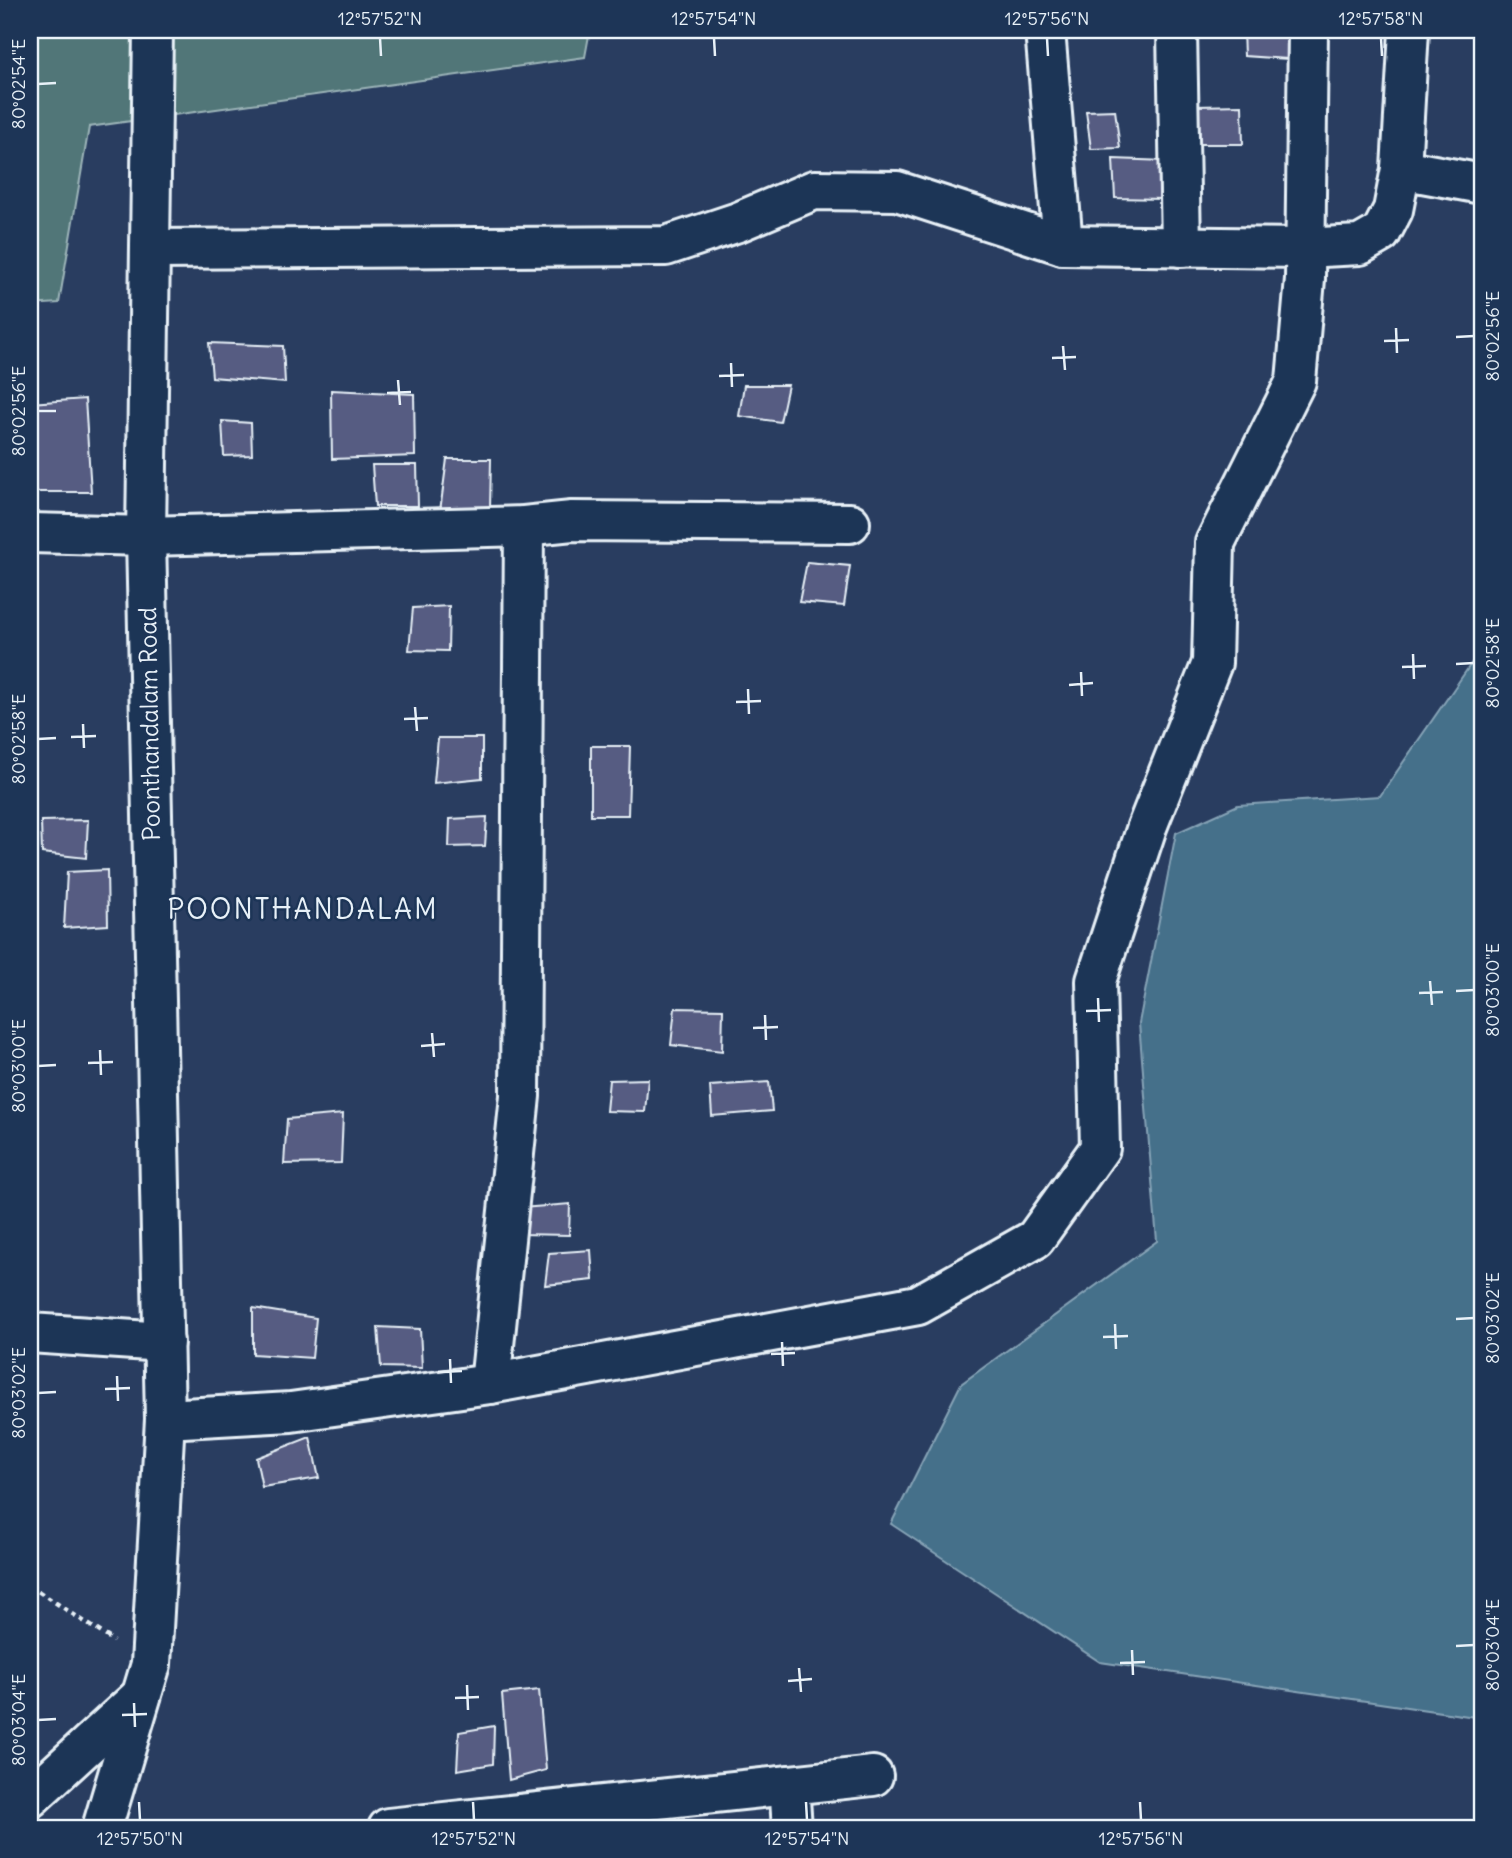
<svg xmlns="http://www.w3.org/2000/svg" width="1512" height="1858" font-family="Delius,sans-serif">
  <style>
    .green { fill: #517678; stroke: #9cb4b8; stroke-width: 2 }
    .water { fill: #446f8a; stroke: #86a3b6; stroke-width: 2 }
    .building { fill: #575c82; stroke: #e8f1f8; stroke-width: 2 }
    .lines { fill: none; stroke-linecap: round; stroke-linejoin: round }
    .minor-casing { stroke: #e8f1f8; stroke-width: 44 }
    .path { stroke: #e8f1f8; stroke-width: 4.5; stroke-dasharray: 5 5; stroke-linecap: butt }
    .minor { stroke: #1d3557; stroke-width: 38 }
    .ticks { fill: none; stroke: #e8f1f8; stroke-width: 2.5 }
    .labels { text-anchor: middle; stroke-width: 5; stroke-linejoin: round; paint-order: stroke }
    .street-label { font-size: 24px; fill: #e8f1f8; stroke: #1d3557 }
    .quarter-label { font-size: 28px; letter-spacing: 2px; fill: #e8f1f8; stroke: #1d3557 }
    .neatline { fill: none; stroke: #e8f1f8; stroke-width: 2.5 }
    .ticks-label { font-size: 18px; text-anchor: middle; fill: #e8f1f8 }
  </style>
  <rect width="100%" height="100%" fill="#293d60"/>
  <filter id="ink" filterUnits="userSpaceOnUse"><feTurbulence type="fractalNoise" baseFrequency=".0143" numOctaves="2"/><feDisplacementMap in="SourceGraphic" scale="14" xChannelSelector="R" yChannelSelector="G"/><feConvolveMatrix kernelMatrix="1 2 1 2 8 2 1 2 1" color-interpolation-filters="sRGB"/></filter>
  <g filter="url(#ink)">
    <!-- green -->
    <path class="green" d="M30,30H590L585,57L89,127L59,303L30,305Z"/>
    <!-- water -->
    <path class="water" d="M1482,648V1718L1100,1662L891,1524L961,1384L1157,1241L1139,1023L1176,833L1238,805L1380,796Z"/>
    <!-- building -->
    <g class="building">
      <path d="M1243,30H1290L1288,59L1244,56Z"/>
      <path d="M1242,105L1243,144H1198L1196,106Z"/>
      <path d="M1115,110L1120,148L1091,149L1086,111Z"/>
      <path d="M1113,159L1166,161L1162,199L1115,198Z"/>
      <path d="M209,343L283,346L285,383L212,377Z"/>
      <path d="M744,385H788L780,422L739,416Z"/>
      <path d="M331,390L414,394L415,456L332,459Z"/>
      <path d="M85,399L91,492H30V403Z"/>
      <path d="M222,421L251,423L252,455L224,456Z"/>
      <path d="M447,459H491L490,509L440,511Z"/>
      <path d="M372,465H417L418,506H375Z"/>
      <path d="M807,562L850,566L844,606L799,602Z"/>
      <path d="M449,606L448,651L409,650L413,608Z"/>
      <path d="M438,738H482V778L434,783Z"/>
      <path d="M591,746H630L628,815H591Z"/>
      <path d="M487,817L485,846L449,847L450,819Z"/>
      <path d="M88,820L86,858L42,853L41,821Z"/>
      <path d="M107,870L108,925L64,928L67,872Z"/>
      <path d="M675,1008L723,1009L722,1051L671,1045Z"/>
      <path d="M648,1079L645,1112L606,1111L609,1080Z"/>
      <path d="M769,1082L772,1111L712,1116L710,1086Z"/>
      <path d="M343,1114L341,1163L284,1164L287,1119Z"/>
      <path d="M570,1204L569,1235L520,1234L522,1208Z"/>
      <path d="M591,1250L593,1280L545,1285L549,1253Z"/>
      <path d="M253,1308L316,1318L312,1358L253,1354Z"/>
      <path d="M378,1327L420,1329L422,1368L381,1367Z"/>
      <path d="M310,1437L319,1478L262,1487L256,1458Z"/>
      <path d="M539,1690L546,1770L509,1780L502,1694Z"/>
      <path d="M494,1726L493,1764L457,1770L459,1732Z"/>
    </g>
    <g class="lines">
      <!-- minor casing -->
      <g class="minor-casing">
        <g id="minor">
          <path d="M1045,30L1063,245"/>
          <path d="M1177,30L1181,247"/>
          <path d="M1401,169L1482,184"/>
          <path d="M150,249L666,246L738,222L814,190L897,191L1063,245L1303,248L1360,245L1381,233L1393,210L1401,169L1409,30"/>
          <path d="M30,533L146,536L524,526L572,521L850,523"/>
          <path d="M30,1333L164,1342"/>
          <path d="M490,1384L520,1096L524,526"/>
          <path d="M165,1419L291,1412L490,1384L918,1305L1035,1239L1100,1148L1096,981L1147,827L1212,663L1215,543L1296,381L1305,279L1308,30"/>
          <path d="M789,1785L792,1828"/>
          <path d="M30,1798L141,1696"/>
          <path d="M102,1828L151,1664L165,1419L146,536L153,30"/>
          <path d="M388,1828L873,1776"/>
        </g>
      </g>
      <!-- path -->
      <path class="path" d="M30,1586L114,1641"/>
      <!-- minor -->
      <use href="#minor" class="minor"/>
    </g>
  </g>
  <!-- ticks -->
  <path class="ticks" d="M380,38L381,56M714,38L715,56M1047,38L1048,56M1381,38L1382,56M38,84L56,83M1396,328L1397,353M1456,337L1474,336M1384,341L1409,340M1063,346L1065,370M1052,358L1076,357M731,363L732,387M719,376L744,375M398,380L400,405M387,393L411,392M38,411H56M1413,654L1414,679M1456,664L1474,663M1402,667L1426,666M1081,672L1082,696M1069,685L1093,683M748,689L749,714M736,702L761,701M415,707L417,731M404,719L428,718M83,724L84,748M71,737L96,736M38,739L56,738M1430,981L1432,1005M1456,991L1474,990M1419,993L1443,992M1098,998L1099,1022M1086,1011L1111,1010M765,1015L766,1040M753,1028L778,1027M432,1033L434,1057M421,1046L445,1044M100,1050L101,1075M88,1063L113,1062M38,1066L56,1065M1456,1319L1474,1318M1115,1324L1116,1349M1103,1337L1128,1336M782,1342L783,1366M771,1354L795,1353M450,1359L451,1383M438,1372L462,1371M117,1376L118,1401M105,1389L130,1388M38,1393L56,1392M1456,1646L1474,1645M1132,1650L1133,1675M1120,1663L1145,1662M799,1668L801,1692M788,1681L812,1679M467,1685L468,1710M455,1698L479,1697M134,1703L135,1727M122,1715L147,1714M38,1720L56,1719M139,1802L140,1820M473,1802L474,1820M806,1802L807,1820M1140,1802L1141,1820"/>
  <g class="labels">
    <!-- street labels -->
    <g class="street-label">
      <text transform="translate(150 724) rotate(-91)" y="8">Poonthandalam Road</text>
    </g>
    <!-- quarter labels -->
    <g class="quarter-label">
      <text x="303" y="919">POONTHANDALAM</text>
    </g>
  </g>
  <!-- margin -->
  <rect width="1512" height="1858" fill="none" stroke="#1d3557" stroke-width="77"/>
  <rect x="38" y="38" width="1436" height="1782" class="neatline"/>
  <g class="ticks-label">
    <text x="380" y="25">12°57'52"N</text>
    <text x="714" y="25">12°57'54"N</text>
    <text x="1047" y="25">12°57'56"N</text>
    <text x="1381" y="25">12°57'58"N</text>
    <text transform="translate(19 84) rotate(-90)" y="6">80°02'54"E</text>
    <text transform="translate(1493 336) rotate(-90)" y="6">80°02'56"E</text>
    <text transform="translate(19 411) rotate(-90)" y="6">80°02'56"E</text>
    <text transform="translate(1493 663) rotate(-90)" y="6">80°02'58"E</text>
    <text transform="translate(19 739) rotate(-90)" y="6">80°02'58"E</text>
    <text transform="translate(1493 990) rotate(-90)" y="6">80°03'00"E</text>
    <text transform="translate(19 1066) rotate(-90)" y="6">80°03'00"E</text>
    <text transform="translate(1493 1318) rotate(-90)" y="6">80°03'02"E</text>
    <text transform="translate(19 1393) rotate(-90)" y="6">80°03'02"E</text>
    <text transform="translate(1493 1645) rotate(-90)" y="6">80°03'04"E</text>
    <text transform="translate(19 1720) rotate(-90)" y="6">80°03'04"E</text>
    <text x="140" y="1845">12°57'50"N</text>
    <text x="474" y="1845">12°57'52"N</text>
    <text x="807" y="1845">12°57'54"N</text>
    <text x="1141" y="1845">12°57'56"N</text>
  </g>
</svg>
